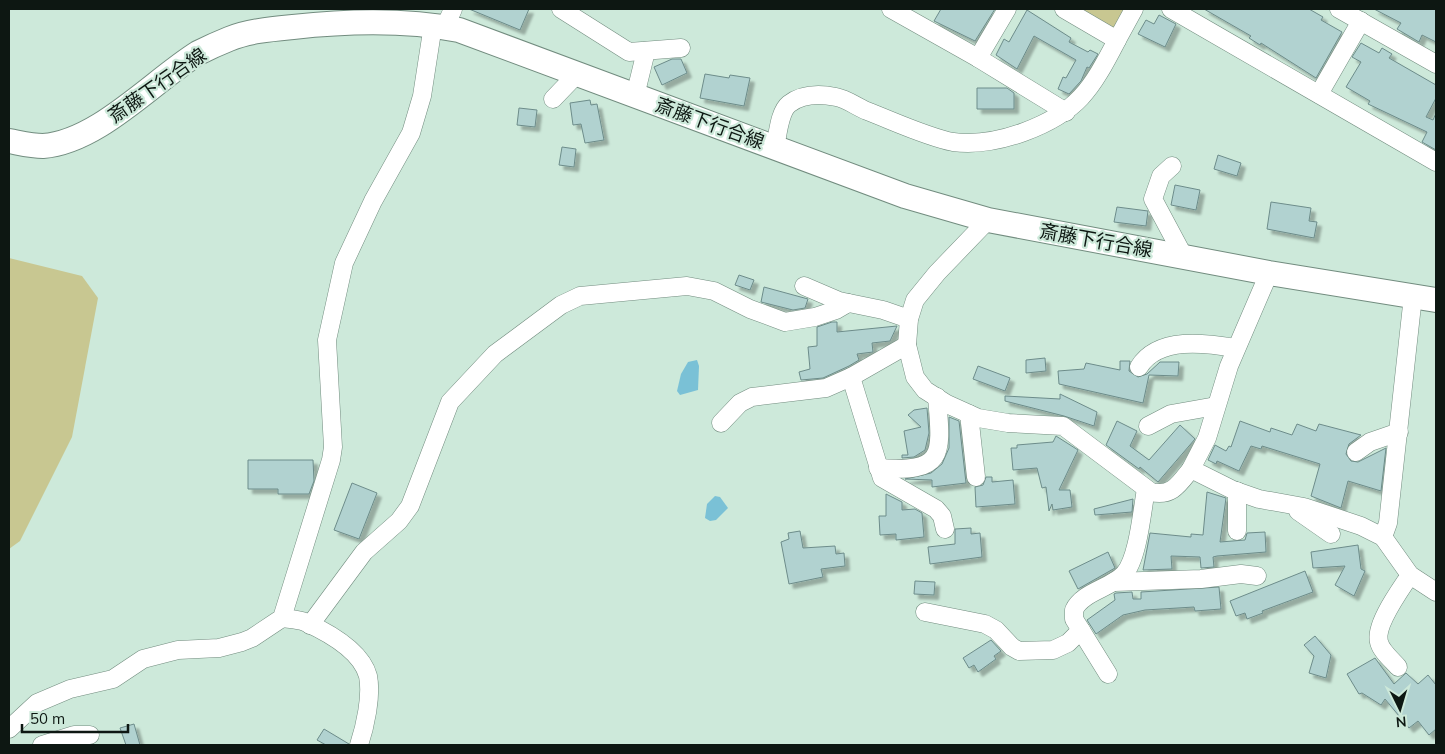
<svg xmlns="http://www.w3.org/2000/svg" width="1445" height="754" font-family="Mulish,'Noto Sans JP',sans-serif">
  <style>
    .green { fill: #c8c791 }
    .water { fill: #7ac1d6 }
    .building { fill: #b1d2d0; stroke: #6d8c8a; filter: url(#shadow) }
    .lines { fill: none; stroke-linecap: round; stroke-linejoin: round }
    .street-casing { stroke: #728c7f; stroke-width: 19 }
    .secondary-casing { stroke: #728c7f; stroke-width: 26 }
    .street { stroke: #fff; stroke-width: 18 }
    .secondary { stroke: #fff; stroke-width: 24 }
    .labels { text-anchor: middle; stroke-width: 4.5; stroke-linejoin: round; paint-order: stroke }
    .street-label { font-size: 19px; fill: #0d1712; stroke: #cde9da }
  </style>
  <defs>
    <filter id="shadow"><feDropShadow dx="4.5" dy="4.5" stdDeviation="1" flood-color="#0004"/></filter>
  </defs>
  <rect width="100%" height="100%" fill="#cde9da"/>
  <!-- green -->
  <g class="green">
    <path d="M1076,9H1126L1114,30Z"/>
    <path d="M9,258L82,276L98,298L72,437L20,541L9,549Z"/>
  </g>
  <!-- water -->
  <g class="water">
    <path d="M697,360L699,366L698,390L680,395L677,391L681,374L688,362Z"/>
    <path d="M715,496L720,497L728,508L716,520L710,521L705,518L707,504Z"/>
  </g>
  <!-- building -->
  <g class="building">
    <path d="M469,9H529L520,30Z"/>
    <path d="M941,9H995L975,41L934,21Z"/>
    <path d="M1204,9H1309L1323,17L1321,20L1342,32L1316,78L1261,43L1260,45L1249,38L1251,36Z"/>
    <path d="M1374,9H1436V42L1422,35L1419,42L1397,29L1401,23Z"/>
    <path d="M1027,10L1071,38L1069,42L1088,52L1090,50L1098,54L1089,68L1087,67L1081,81L1069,94L1058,89L1063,77L1066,78L1076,60L1034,36L1017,69L996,55L1004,39L1009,42Z"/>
    <path d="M1159,15L1176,24L1165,47L1138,34L1146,20L1154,24Z"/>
    <path d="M1361,43L1379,53L1382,48L1392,54L1389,58L1436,85V98L1426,117L1433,120L1436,113V150L1422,142L1427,132L1368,104L1370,101L1346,87L1361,62L1352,57Z"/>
    <path d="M672,59H681L687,73L662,85L654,67Z"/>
    <path d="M705,74L729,78L730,75L750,78L744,106L700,98Z"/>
    <path d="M977,88H1007L1014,93V109H977Z"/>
    <path d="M590,100L591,105L597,104L604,140L585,143L581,124L573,125L570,103Z"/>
    <path d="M519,108L537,110L535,127L517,125Z"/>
    <path d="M562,147L576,149L574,167L559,165Z"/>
    <path d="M1218,155L1241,163L1237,176L1214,169Z"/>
    <path d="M1175,185L1200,190L1196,210L1171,205Z"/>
    <path d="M1271,202L1311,208L1309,221L1317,222L1314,238L1267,229Z"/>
    <path d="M1117,207L1148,211L1146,226L1114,222Z"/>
    <path d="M739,275L754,280L750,290L735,285Z"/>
    <path d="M764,287L808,299L805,308L793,310L761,302Z"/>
    <path d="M832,322H837V332L897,326L890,341L872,343L873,352L857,354L859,360L849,366L823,378L801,380L799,372L810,369L808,347L817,346V327Z"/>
    <path d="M1045,358L1046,371L1026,373V360Z"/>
    <path d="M1120,361H1130L1129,371L1138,377L1147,374L1160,362H1179L1178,376L1149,375L1143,403L1059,384L1058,371L1084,369L1086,363L1120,370Z"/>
    <path d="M978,366L1010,378L1005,391L973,379Z"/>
    <path d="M1060,394L1097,412L1094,426L1064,416L1005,401V396L1060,399Z"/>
    <path d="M927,408L929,433L925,450L914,457L902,458V455H908L904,431L921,427L908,415L914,410Z"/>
    <path d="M949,417L959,421L966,483L932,487V480L905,479L931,473L942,464L949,448Z"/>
    <path d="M1117,421L1137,431L1130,446L1149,460L1180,425L1195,439L1158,482L1140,467L1139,469L1106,445Z"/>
    <path d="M1240,421L1270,432L1271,428L1292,435L1297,424L1316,431L1319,424L1361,435L1349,444L1346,454L1351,461L1358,462L1386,448L1381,491L1348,481L1341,508L1311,496L1320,464L1262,446L1261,449L1251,446L1239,471L1217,461L1216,464L1208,460L1215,445L1226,451L1229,446L1231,447Z"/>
    <path d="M1056,436L1078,450L1059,490H1070L1072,507L1053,510L1052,504L1049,511L1046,487L1042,488L1037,468L1013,470L1011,448H1017V445L1053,442Z"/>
    <path d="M248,460H313L314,481L309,494H278V489H248Z"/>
    <path d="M986,477H992V482L1013,480L1015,504L976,507L975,487L983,485Z"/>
    <path d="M352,483L377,493L359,539L334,530Z"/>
    <path d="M1207,492L1226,498L1220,542L1245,540L1247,533L1265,532L1266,552L1217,556L1213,557L1214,567L1201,568L1200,557L1171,556L1172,569L1143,570L1150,533L1191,537V534L1203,535Z"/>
    <path d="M886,494L902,502V510L915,509L922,513L924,537L896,540V534L880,535L879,516H886Z"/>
    <path d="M1133,499L1132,512L1095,515L1094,509Z"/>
    <path d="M971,528V534L980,533L982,557L930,564L928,547L955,544V529Z"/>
    <path d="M800,531L803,548L835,546L836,554L844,553L845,566L821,569L823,577L789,584L781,542L789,539L788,533Z"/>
    <path d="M1358,545L1361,569L1365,571L1354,596L1335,585L1345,566L1313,568L1311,552Z"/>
    <path d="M1108,552L1115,568L1078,589L1069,571Z"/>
    <path d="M1305,571L1313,592L1262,611L1263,613L1247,619L1245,613L1236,616L1230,601Z"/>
    <path d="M915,581L935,582L934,595L914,594Z"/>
    <path d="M1219,587L1221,609L1195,611L1194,607L1145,610L1123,615L1096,634L1087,620L1115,600L1114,594L1116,593L1132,592L1133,599H1141V592Z"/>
    <path d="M1315,636L1331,655L1326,678L1309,673L1314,656L1304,645Z"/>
    <path d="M991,640L1001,651L994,656L996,659L978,672L974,665L969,668L963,658Z"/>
    <path d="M1375,658L1394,684L1406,673L1418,684L1428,675L1436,685V729L1429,735L1418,721L1409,728L1385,699L1381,705L1362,693L1359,694L1347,674Z"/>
    <path d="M134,724L140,745H126L120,728Z"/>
    <path d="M324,729L349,744V745H326L317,740Z"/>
  </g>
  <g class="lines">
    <!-- street casing -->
    <g class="street-casing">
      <g id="street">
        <path d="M561,9L629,52L681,48"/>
        <path d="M891,9L978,58L1007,9"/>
        <path d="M1064,9L1117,40L1134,9"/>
        <path d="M1171,9L1436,162"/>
        <path d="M1339,9L1436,64"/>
        <path d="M445,27L453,9"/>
        <path d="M978,58L1066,112"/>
        <path d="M1319,94L1361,21"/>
        <path d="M635,96L646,51"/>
        <path d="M553,99L577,74"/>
        <path d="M775,147C778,135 779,112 789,104C802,94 821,94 836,97C847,99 857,107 867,111C893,121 927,137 953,142C976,145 1002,140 1024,132C1078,112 1091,90 1117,40"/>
        <path d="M1172,166L1161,176L1153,199L1184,257"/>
        <path d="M988,220L937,273L915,300L909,319L907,345L915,377L925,390L947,404L978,418L1008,423L1063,426L1151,492C1172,497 1179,484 1191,469"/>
        <path d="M1269,273L1229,366L1207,438L1191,469L1233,490L1259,499L1304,507L1361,526L1383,537L1410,575L1436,592"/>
        <path d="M804,286L839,301L883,310L909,319"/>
        <path d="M907,345L851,377L882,478L936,509L942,516L945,529"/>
        <path d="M1139,367C1158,336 1206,343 1236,348"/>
        <path d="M969,414L976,477"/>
        <path d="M721,423L740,403L752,397L826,388L851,377"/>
        <path d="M1148,426L1171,414L1216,406"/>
        <path d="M1356,452L1370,442L1399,432"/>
        <path d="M878,468C945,473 942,456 937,397"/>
        <path d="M1237,491V531"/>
        <path d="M1298,511L1331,534"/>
        <path d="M1383,537L1388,523L1413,296"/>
        <path d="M1114,582L1201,579L1241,574L1257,576"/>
        <path d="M925,612L985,624L996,630L1012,647L1019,651L1053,650L1068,643L1081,630"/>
        <path d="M282,618C289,619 298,619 305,622C327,632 361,650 368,676C372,696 365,727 359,745"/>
        <path d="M310,625L364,552L399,521L410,506L450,402L495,354L561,305L580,296L687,286L714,291L750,309L785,322L815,317L836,310L848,303"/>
        <path d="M1398,667C1392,660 1381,651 1379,642C1374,625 1401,589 1410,575"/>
        <path d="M1108,674L1074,619V610C1082,592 1111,588 1124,574C1138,559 1142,511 1146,489"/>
        <path d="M9,729L37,703L70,689L113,679L143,659L178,650L219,648L242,642L252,638L282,618L331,460L333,447L327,340L344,263L373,201L411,133L422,96L433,25"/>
        <path d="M42,745L74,735H90"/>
      </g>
    </g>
    <!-- secondary casing -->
    <g class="secondary-casing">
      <path id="secondary" d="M9,141C20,143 32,146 43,146C98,142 153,81 198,53C208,48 219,43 229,39C248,31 272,29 293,27C348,21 404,19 459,30L905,196L988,220L1269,273L1436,300"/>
    </g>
    <!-- street -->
    <use href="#street" class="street"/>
    <!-- secondary -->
    <use href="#secondary" class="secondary"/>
  </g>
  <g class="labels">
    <!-- street labels -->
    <g class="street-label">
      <text transform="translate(157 85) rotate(-35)" y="7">斎藤下行合線</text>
      <text transform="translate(710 123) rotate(20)" y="7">斎藤下行合線</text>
      <text transform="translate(1096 240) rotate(10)" y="7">斎藤下行合線</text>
    </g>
  </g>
  <!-- border -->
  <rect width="1445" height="754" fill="none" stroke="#0d1712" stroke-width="20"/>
  <!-- north arrow -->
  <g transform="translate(1400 709) rotate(175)" stroke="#cde9da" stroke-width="4" paint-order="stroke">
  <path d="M0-4L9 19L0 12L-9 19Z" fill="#0d1712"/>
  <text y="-8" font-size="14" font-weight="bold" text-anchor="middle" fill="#0d1712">N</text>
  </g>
  <!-- scale -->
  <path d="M22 724v8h106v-8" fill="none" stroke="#0d1712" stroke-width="2.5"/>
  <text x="30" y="724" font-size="15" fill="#0d1712" stroke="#cde9da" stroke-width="4" paint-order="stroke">50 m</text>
</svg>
